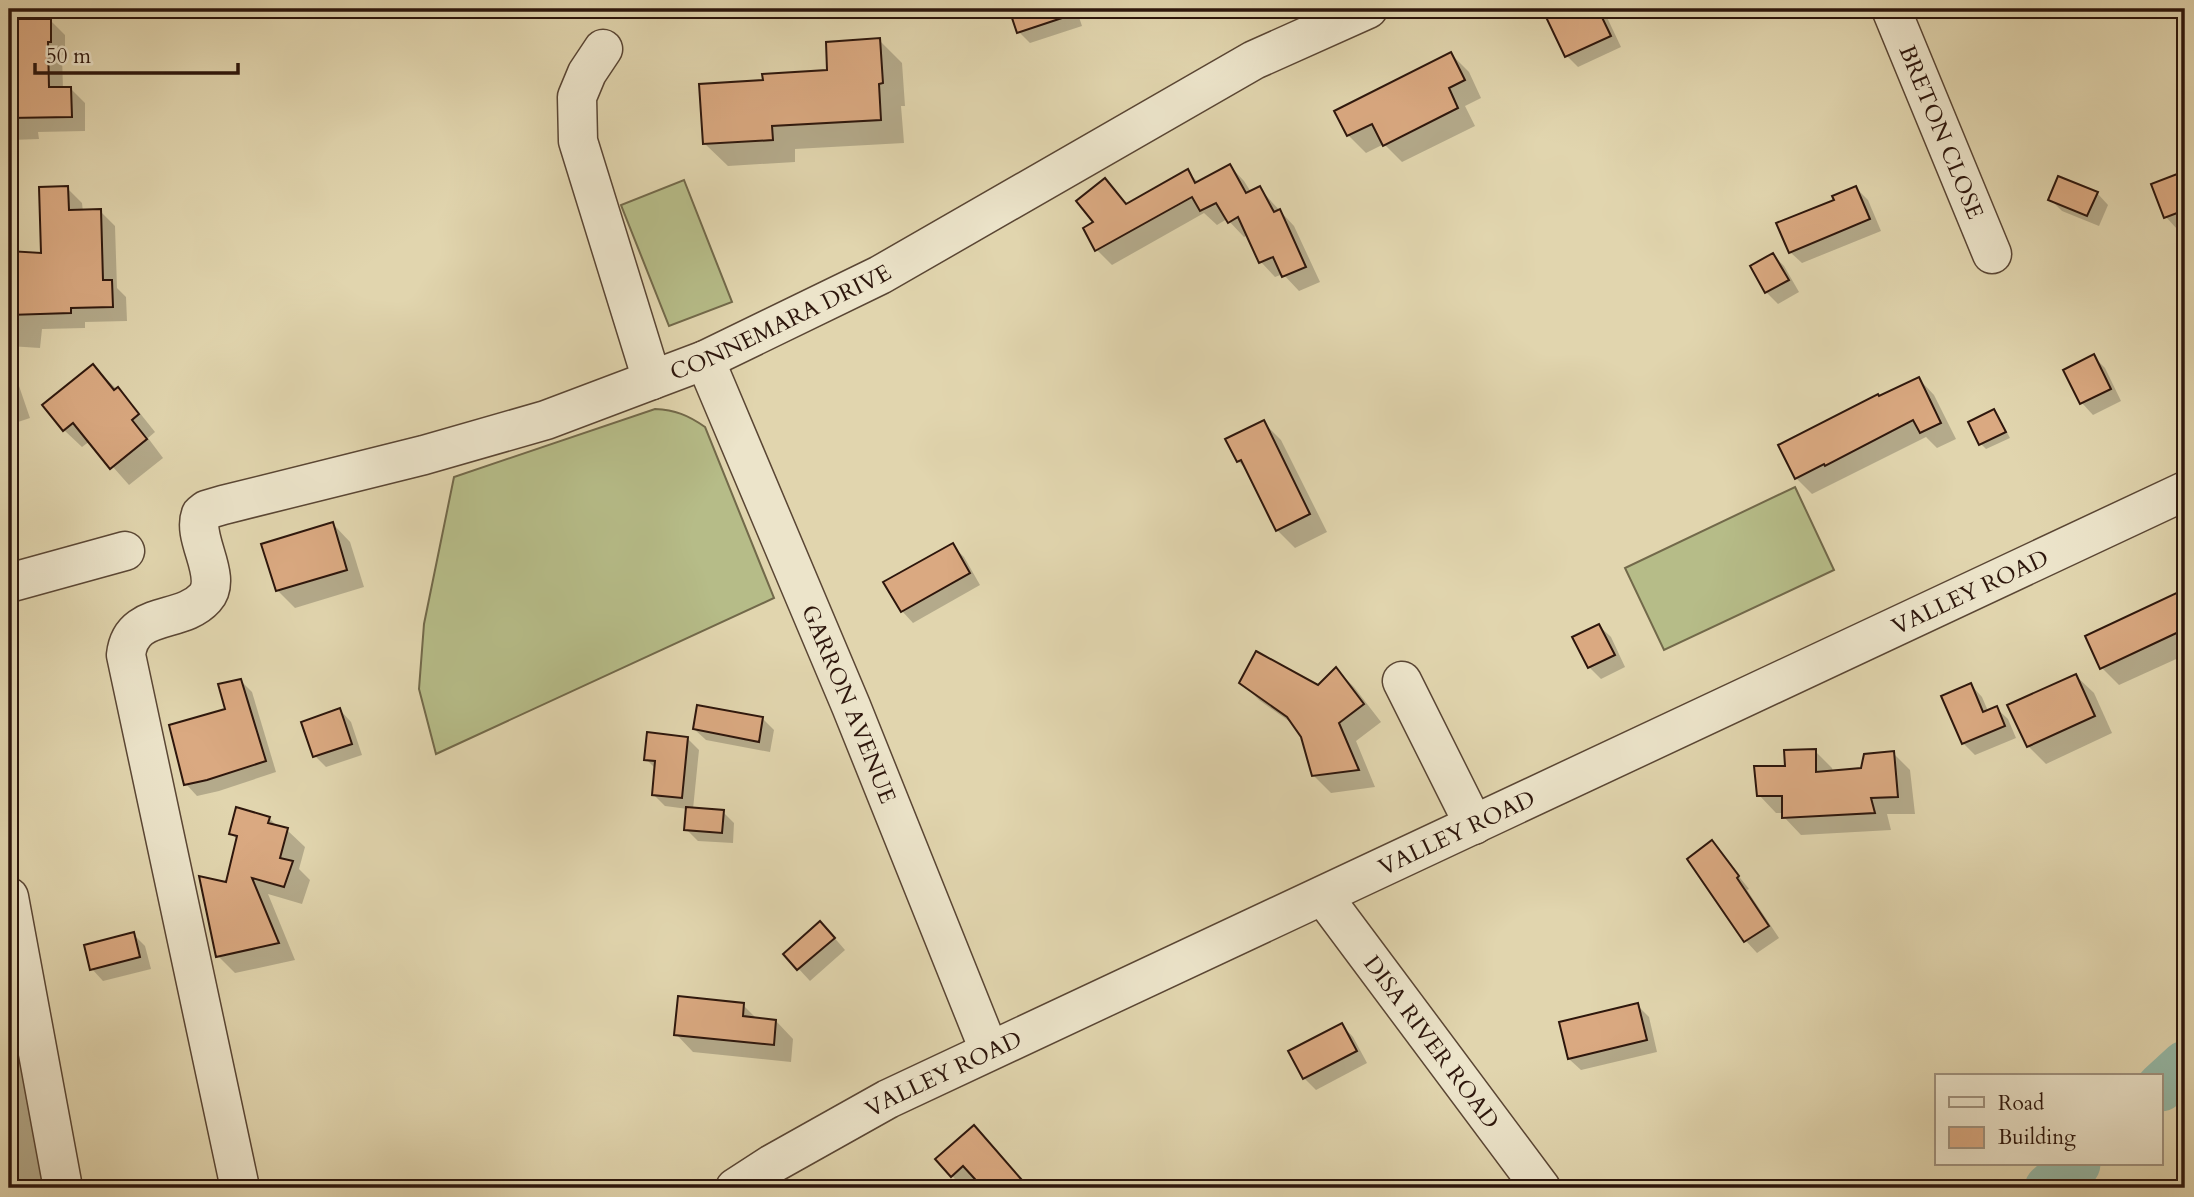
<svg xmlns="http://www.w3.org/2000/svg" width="2194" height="1197" font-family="Cardo,serif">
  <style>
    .pitch { fill: #b6bc88; stroke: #72694a; stroke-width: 2 }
    .shadow { fill: #0003 }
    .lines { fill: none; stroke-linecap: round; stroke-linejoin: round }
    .river { stroke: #95b9a7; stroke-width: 49 }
    .building { fill: #daa981; stroke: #2d160c; stroke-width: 2 }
    .minor-casing { stroke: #5a4634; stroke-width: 41 }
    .minor { stroke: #ece4ca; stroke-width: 38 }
    .labels { text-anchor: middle; stroke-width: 5; stroke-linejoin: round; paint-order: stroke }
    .street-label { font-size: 23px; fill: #2d160c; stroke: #ece4ca }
  </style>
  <rect width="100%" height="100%" fill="#e1d5ae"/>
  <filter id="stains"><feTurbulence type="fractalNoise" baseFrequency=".00286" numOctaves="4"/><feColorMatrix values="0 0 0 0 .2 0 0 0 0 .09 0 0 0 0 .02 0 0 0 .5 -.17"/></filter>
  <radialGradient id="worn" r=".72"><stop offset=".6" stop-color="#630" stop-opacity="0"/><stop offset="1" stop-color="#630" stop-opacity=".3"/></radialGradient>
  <!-- pitch -->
  <g class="pitch">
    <path d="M684,180L732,302L669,326L621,205Z"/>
    <path d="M655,409C675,410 688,415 705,427L774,598L436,754L419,689L424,624L454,477Z"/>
    <path d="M1795,487L1834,570L1664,650L1625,568Z"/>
  </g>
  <!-- shadow -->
  <g class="shadow">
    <path d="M1011,9H1093L1078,14L1082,26L1030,43L1019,32Z"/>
    <path d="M1562,9H1603L1621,47L1578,67L1567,56L1548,15Z"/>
    <path d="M50,20L65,35V55H62L63,89H71L85,103V131L38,132L39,139L10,140L9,21Z"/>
    <path d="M879,40L902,63L905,106H901L904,143L795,149V162L728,166L704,143L765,81L829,72Z"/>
    <path d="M1451,54L1469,72L1481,98L1465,106L1475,126L1402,162L1384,144L1366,153L1348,135L1336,112Z"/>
    <path d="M1230,166L1244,181L1251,192L1259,188L1294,226L1320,282L1299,291L1283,274L1275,277L1261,262L1248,235L1244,237L1227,219L1217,225L1204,213L1112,265L1097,250L1096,223L1105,181L1128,205L1187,171L1199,183Z"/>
    <path d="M2185,173V226L2177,229L2166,217L2153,185Z"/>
    <path d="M67,188L82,203L83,212L100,211L115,226L117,288L126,297L127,321L85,322V328L42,329L40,348L9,346V253L43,255Z"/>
    <path d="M1856,188L1868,200L1881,231L1802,263L1790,252L1836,200Z"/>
    <path d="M2097,193L2108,205L2099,226L2062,211L2050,199Z"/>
    <path d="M1773,255L1784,266L1799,292L1778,304L1766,292Z"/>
    <path d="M2093,356L2105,368L2121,401L2093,415L2082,403Z"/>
    <path d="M9,357L30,418L9,425Z"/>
    <path d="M93,366L135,407L155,432L148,438L163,458L129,485L90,441L82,447L64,430Z"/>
    <path d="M1919,379L1934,395L1956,439L1937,448L1926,437L1812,494L1796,478L1880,398Z"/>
    <path d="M1994,411L1999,417L2010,438L1986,449L1981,444Z"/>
    <path d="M1264,423L1281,440L1327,532L1295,548L1277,530L1248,471L1238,461Z"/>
    <path d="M9,494L17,515L9,518Z"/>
    <path d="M333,524L350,542L364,587L295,608L277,590Z"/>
    <path d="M952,545L964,557L980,585L913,623L902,611Z"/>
    <path d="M2185,591V655L2119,685L2102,668L2087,637Z"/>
    <path d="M1599,626L1611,637L1625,667L1601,679L1589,667Z"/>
    <path d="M1336,669L1354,687L1381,722L1356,741L1375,787L1331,793L1313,775L1303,736L1296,726L1259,700L1241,682L1319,687Z"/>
    <path d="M2076,676L2094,693L2112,733L2046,764L2028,746Z"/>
    <path d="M241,681L252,692L276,772L219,791L197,796L186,784Z"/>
    <path d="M1971,685L1982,697L1988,711L1996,708L2008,719L2016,738L1975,755L1963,743Z"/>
    <path d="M340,710L351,722L362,755L326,767L315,756Z"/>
    <path d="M763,719L774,730L770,752L706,740L694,729Z"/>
    <path d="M687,738L699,750L693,809L723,812L734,823L733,843L698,841L686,829L688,809L665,806L654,795L656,769L646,759Z"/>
    <path d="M1815,751L1832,768L1833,772L1863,769L1893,753L1910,770L1915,814H1887L1891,830L1801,835L1784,817V813H1776L1759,795L1787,767Z"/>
    <path d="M269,818L278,827L287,830L305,847L299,869L310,880L302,904L268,894L295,960L235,973L218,956L227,884L238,840L231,833Z"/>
    <path d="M1712,843L1749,889L1747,890L1779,938L1757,953L1746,941L1689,860Z"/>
    <path d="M133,934L145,946L151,969L103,981L92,969Z"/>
    <path d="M832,935L845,950L810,981L785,954Z"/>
    <path d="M743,1005L758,1020L776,1021L793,1039L791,1062L693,1052L676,1034Z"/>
    <path d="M1637,1005L1649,1017L1657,1052L1581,1070L1569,1059Z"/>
    <path d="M9,1008L32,1112L43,1184H19L23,1188H9V1180L11,1179L9,1177Z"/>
    <path d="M1342,1025L1353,1037L1367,1063L1316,1090L1304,1078Z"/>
    <path d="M986,1139L1029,1188H985L975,1177L963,1188L937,1159Z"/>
  </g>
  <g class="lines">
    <!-- river -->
    <g class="river">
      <path d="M2161,1087L2185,1065"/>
      <path d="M2049,1188L2076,1164"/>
    </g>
  </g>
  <!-- building -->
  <g class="building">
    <path d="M1009,9H1076L1077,13L1017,33Z"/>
    <path d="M1558,9H1598L1611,36L1565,57L1545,15Z"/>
    <path d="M9,19H51V42H48L49,87H71L72,117L9,118Z"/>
    <path d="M880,38L883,83L879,84L881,120L772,126L773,140L703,144L699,84L763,80L762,74L827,70L826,42Z"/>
    <path d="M1451,52L1465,80L1449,88L1458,108L1383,146L1372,124L1347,136L1334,111Z"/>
    <path d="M1230,164L1246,193L1260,186L1274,212L1280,209L1306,267L1282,277L1273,257L1259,263L1238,217L1228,223L1216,203L1200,211L1192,197L1095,251L1083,228L1093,222L1076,201L1105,178L1126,204L1188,169L1195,183Z"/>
    <path d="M2185,171V210L2164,218L2151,184Z"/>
    <path d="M2058,176L2098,192L2087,216L2048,200Z"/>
    <path d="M68,186L69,210L101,209L103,280H112L113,307L71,308V313L9,315V251L41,253L39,187Z"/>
    <path d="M1856,186L1870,219L1789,253L1776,223L1834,200L1832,196Z"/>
    <path d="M1773,253L1789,280L1765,293L1750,266Z"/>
    <path d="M2094,354L2111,389L2080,404L2063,370Z"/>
    <path d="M93,364L114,390L118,387L139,414L132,420L147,439L110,469L73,423L63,431L42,405Z"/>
    <path d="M1919,377L1941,423L1920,433L1913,420L1825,466L1824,464L1795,479L1778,445L1878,394L1879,396Z"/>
    <path d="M1994,409L2006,432L1979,445L1968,422Z"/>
    <path d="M1264,420L1310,514L1276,531L1241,460L1237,462L1225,439Z"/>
    <path d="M333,522L347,570L276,591L261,544Z"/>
    <path d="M953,543L970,573L901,612L883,582Z"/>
    <path d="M2185,589V629L2100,669L2085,636Z"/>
    <path d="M1599,624L1615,655L1588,668L1572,637Z"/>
    <path d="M1256,651L1318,685L1336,667L1364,704L1339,723L1359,770L1312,776L1301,737L1287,717L1239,683Z"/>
    <path d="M2076,674L2095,716L2027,747L2007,705Z"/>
    <path d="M241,679L266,761L207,780L184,785L169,725L225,709L218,684Z"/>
    <path d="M1971,683L1983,712L1997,706L2005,726L1962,744L1941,696Z"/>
    <path d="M697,705L763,717L759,742L693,729Z"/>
    <path d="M340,708L352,744L313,757L301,722Z"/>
    <path d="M647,732L688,737L682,798L652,795L655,761L644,760Z"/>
    <path d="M1816,749V772L1861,768L1864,754L1894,751L1898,797L1871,798L1875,813L1782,818V796H1757L1754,766H1785L1784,750Z"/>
    <path d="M236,807L270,817L268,823L288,828L280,858L293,861L284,887L252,878L279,943L216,957L199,876L226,882L237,836L229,834Z"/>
    <path d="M686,807L724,810L722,833L684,830Z"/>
    <path d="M1712,840L1739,876L1737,878L1769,926L1744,942L1687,859Z"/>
    <path d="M820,921L835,938L797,970L783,954Z"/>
    <path d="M134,932L140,957L90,970L84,945Z"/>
    <path d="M678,996L744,1003L743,1016L776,1020L774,1045L674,1035Z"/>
    <path d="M1638,1003L1647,1040L1568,1059L1559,1022Z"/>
    <path d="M1342,1023L1357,1051L1303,1079L1288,1051Z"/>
    <path d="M974,1125L1021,1179L1010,1188H983L963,1166L951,1177L935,1159Z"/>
  </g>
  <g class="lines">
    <!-- minor casing -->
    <g class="minor-casing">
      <g id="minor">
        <path id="s1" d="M1891,9L1992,254"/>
        <path d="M603,49L587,73L577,97L578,141L652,380"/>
        <path id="s2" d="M705,360L851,706L989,1050"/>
        <path d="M9,583L125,551"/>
        <path d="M1402,681L1474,825"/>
        <path id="s3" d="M1323,896L1541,1188"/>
        <path d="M9,897L63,1188"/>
        <path id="s4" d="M240,1188L126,655C131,609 181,625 205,598C224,577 191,538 201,514L206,510L223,505L424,455L546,420L705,360L880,275L1254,60L1368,9"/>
        <path id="s5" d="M735,1188L772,1164L888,1099L2185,491"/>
      </g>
    </g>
    <!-- minor -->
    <use href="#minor" class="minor"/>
  </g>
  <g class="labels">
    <!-- street labels -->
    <g class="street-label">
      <text dy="8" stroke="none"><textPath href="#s1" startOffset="133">BRETON CLOSE</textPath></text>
      <text dy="8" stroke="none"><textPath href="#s4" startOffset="1348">CONNEMARA DRIVE</textPath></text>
      <text dy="8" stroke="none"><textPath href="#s5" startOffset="1372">VALLEY ROAD</textPath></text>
      <text dy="8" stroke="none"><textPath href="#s2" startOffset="373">GARRON AVENUE</textPath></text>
      <text dy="8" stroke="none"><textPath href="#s5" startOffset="805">VALLEY ROAD</textPath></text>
      <text dy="8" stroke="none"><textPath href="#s3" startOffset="182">DISA RIVER ROAD</textPath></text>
      <text dy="8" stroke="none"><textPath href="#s5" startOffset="238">VALLEY ROAD</textPath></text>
    </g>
  </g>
  <!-- margin -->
  <rect width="2194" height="1197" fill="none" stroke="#e1d5ae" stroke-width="35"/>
  <rect x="10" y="10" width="2173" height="1176" fill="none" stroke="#2d160c" stroke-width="3.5"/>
  <rect x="18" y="18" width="2159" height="1162" fill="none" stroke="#2d160c" stroke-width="2"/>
  <!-- legend -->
  <rect x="1935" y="1074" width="228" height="91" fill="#ece4ca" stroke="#a0927e" stroke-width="2"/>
  <rect x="1949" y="1097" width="35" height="10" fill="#ece4ca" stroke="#a0927e" stroke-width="2"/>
  <text x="1998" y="1110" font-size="21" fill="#2d160c">Road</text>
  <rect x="1949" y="1127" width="35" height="21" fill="#daa981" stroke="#a0927e" stroke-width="2"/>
  <text x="1998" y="1144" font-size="21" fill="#2d160c">Building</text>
  <!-- scale -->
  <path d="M35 63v10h203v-10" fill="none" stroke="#2d160c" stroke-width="3.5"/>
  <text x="46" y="63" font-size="21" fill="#2d160c" stroke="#ece4ca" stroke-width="5" paint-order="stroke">50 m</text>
  <rect width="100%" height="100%" filter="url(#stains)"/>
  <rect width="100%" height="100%" fill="url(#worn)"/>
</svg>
